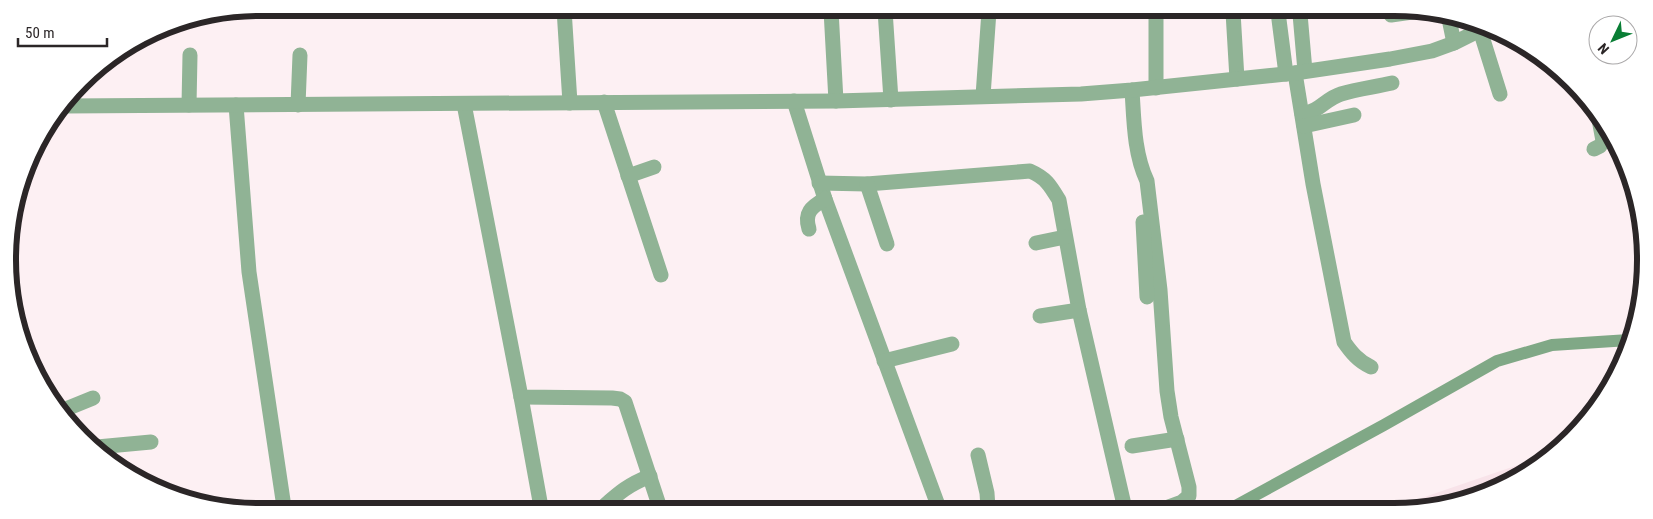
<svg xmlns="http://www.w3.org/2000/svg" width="1653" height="519" font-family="'Roboto Condensed',sans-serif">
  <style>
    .built { fill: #f8e3e9 }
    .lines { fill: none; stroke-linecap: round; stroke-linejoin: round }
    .canal { stroke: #80a886; stroke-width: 12 }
    .minor { stroke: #90b395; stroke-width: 15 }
    .rim { fill: none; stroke: #2b2627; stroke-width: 6 }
  </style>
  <rect width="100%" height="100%" fill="#fdf0f3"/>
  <!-- built -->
  <path class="built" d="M1553,453L1505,486L1427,509H1402L1401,505Z"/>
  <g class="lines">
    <!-- canal -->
    <path class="canal" d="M1230,509L1384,425L1497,361L1552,345L1629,340"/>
    <!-- minor -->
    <g class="minor">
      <path d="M564,9L570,103"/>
      <path d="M831,10L836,101"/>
      <path d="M885,10L891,100"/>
      <path d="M1233,12L1237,79"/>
      <path d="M1278,12L1286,74"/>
      <path d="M1300,14L1305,71"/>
      <path d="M1448,14L1454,43"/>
      <path d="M1391,15L1412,12"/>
      <path d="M1480,30L1500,94"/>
      <path d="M1295,73L1313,184L1344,342C1351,352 1358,361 1371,367"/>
      <path d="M1156,88V11"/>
      <path d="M1132,90C1134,121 1134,153 1147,181L1160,290L1167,391L1171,417L1189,487V496L1182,502L1163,509"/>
      <path d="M983,96L989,11"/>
      <path d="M794,101L825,199L939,508"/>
      <path d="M604,102L661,275"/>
      <path d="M464,104L521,397L612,398L620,399L625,402L660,508"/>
      <path d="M189,105L190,55"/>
      <path d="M236,105L249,272L284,507"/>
      <path d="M298,105L300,55"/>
      <path d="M65,106L836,101L1081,94L1132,90L1295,73L1390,59L1432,51L1454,43L1482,29"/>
      <path d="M1302,114C1321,111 1325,99 1341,94C1357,89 1375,87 1392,83"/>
      <path d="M1304,126L1354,115"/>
      <path d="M1594,149L1600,146L1603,141L1598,114"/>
      <path d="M628,176L654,167"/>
      <path d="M819,183L867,184L1030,171C1046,178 1050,185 1059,200L1079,310L1125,509"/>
      <path d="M867,184L887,244"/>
      <path d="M1143,222L1147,297"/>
      <path d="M809,229C804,213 811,207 825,199"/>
      <path d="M1036,243L1065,237"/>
      <path d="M1040,316L1079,310"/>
      <path d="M884,361L952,344"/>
      <path d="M521,397L541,507"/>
      <path d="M61,411L93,398"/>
      <path d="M1132,446L1177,439"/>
      <path d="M97,447L151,442"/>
      <path d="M978,455L987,493L988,508"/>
      <path d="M603,507C620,492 628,485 650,476"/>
    </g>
  </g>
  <!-- crop -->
  <path d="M0 0H1653V519H0ZM259 16H1394A243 243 0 0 1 1637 259V260A243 243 0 0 1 1394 503H259A243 243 0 0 1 16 260V259A243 243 0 0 1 259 16Z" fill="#fff" fill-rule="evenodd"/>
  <path class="rim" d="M259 16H1394A243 243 0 0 1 1637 259V260A243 243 0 0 1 1394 503H259A243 243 0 0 1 16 260V259A243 243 0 0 1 259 16Z"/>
  <!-- north arrow -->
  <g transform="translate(1613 40) rotate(227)"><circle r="24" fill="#ffffff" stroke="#aaa8a9"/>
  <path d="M0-4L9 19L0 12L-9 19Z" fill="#097e35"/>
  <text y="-8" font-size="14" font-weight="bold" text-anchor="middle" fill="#2b2627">N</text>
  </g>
  <!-- scale -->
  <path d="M18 38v8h89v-8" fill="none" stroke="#2b2627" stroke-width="2.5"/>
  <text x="25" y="38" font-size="15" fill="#2b2627" stroke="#ffffff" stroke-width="4" paint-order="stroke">50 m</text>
</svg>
